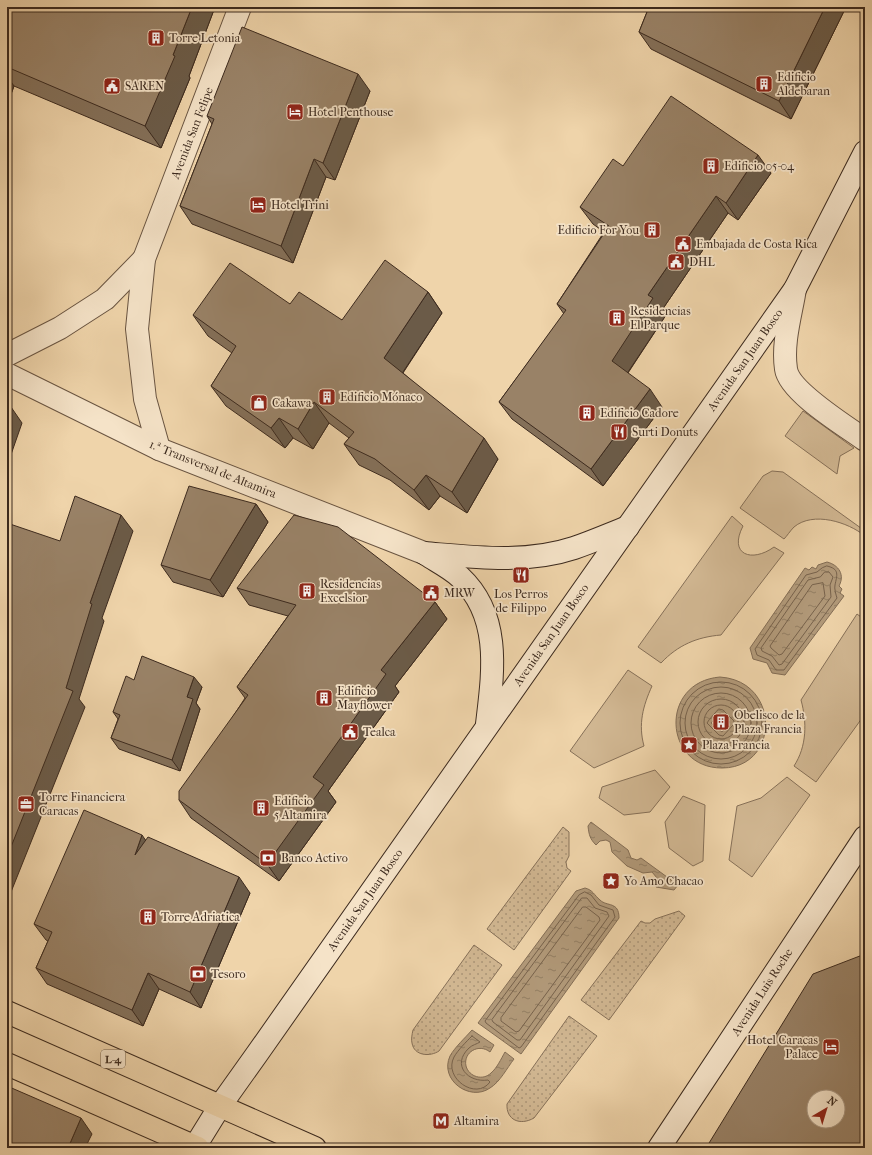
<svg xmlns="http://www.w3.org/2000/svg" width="872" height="1155" font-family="'IM FELL French Canon',serif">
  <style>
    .grass { fill: url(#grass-dots); stroke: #867058 }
    .garden { fill: #d1b792; stroke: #867058 }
    .water { fill: url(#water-ripples); stroke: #836d55; fill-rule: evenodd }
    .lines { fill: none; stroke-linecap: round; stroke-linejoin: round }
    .shore { stroke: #77624c; stroke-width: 1 }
    .minor-casing { stroke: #695441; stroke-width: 24 }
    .secondary-casing { stroke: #3c2a1e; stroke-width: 24 }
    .primary-casing { stroke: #3c2a1e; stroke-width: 24 }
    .minor { stroke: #f5e3c8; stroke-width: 22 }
    .secondary { stroke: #f5e3c8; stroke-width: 22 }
    .primary { stroke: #efd4aa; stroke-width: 22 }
    .wall { fill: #847059; stroke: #3c2a1e }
    .shaded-wall { fill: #6b5b48; stroke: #3c2a1e }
    .building { fill: #998267; stroke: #3c2a1e; fill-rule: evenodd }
    .labels { text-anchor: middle; stroke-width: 3.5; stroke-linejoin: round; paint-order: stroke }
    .shield { fill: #f5e3c8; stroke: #746251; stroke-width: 1 }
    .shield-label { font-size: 11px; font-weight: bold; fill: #3c2a1e }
    .poi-label { font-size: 12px; fill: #3c2a1e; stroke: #f5e3c8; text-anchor: start }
    .street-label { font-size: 12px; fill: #3c2a1e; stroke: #f5e3c8 }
  </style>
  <defs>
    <pattern id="grass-dots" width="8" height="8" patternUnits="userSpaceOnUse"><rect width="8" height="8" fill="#d1b792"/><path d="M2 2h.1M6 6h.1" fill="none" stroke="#ab9577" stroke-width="1.8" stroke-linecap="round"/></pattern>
    <pattern id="water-ripples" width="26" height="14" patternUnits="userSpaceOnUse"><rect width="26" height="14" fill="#b29a7a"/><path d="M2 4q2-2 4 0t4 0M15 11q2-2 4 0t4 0" fill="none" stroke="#927e63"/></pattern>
  </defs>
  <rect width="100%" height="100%" fill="#efd4aa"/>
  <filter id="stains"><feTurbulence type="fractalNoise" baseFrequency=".005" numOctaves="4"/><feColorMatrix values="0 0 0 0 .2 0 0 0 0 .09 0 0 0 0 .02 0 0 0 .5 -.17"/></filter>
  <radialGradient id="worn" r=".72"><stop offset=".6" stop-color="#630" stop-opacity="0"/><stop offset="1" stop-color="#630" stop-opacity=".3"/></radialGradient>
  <!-- grass -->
  <g class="grass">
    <path d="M563,827L569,832V856L566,862L567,868L571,871L514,950L487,929Z"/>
    <path d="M679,911L685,916L609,1020L581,1000L641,921L645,923H650L655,919Z"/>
    <path d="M474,945L502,965L439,1051C430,1057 414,1056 412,1043C411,1040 412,1034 413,1030Z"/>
    <path d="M569,1016L597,1036L534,1118C520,1126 506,1120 507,1104Z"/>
  </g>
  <!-- garden -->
  <g class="garden">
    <path d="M803,411L854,448L840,456L837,474L785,436Z"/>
    <path d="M772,471L783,472L865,531V536C848,522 813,511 794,527C790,531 787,536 784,539L740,508L763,476Z"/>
    <path d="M732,516L743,526C728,555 752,563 774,547L784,553L721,635C697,637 678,645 661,663L638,647Z"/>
    <path d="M857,614L865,620V714L816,782L794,766C807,746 807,722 801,700Z"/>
    <path d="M628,670L652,686C643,706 638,724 644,746L594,768L570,751Z"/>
    <path d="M655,770L670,787L650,812L624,815L599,798L602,787Z"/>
    <path d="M787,777L810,795L752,877L729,860L737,806L761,798Z"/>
    <path d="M683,796L705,805L703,861L693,866L669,848L665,822Z"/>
  </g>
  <!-- water -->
  <g class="water">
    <path d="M827,562C839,565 845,575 839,586L842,589L840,593L844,596L785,675L772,673L767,663L753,659L750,648L805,568L809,570L812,567L816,569L818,565Z"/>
    <path d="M720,677C781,681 780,768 722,768C663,768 659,682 720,677ZM720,713L730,722L722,732L711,723Z"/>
    <path d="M591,822L628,850L631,858L637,860L641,858L678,885L674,890L656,887L657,878L652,872L643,873L627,866L612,852L610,842L606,840L600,841L596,845C590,839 589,835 588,826Z"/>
    <path d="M585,888C593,890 594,895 600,900C607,907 619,901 619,918L521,1054L478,1023L576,891Z"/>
    <path d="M472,1030L494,1045L490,1052C479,1043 463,1052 466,1066C469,1077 483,1081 491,1073C497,1068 501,1059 505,1052L514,1059C507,1068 500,1082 490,1088C470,1102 439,1080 450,1056C455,1047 465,1038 472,1030Z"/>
  </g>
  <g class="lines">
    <!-- shore -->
    <g class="shore">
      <path d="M827,566C840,569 837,575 835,585C834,588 836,595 837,598L784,670H776L769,660L757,655L755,649L806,575L817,572L822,568Z"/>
      <path d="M825,572H829L833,577L830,585L831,597L782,664L779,665L772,656L762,651L761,648L808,580L820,577Z"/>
      <path d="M823,583L825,596L782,654L779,655L771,648L770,646L812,585Z"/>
      <circle cx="721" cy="723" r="41"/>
      <circle cx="721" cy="723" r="36"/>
      <circle cx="721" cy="723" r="30"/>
      <circle cx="721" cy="722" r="23"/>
      <circle cx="721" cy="722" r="17"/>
      <path d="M719,709L723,710L734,721L733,725L723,736L719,735L707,723L709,720Z"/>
      <path d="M585,892L591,895L599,905L613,910L615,917L521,1047L519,1048L486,1023L485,1021L579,895Z"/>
      <path d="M582,898H587L595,908L607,912L609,916L520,1040H517L493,1022L492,1020Z"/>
      <path d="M583,907H586L599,917L600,920L519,1031L516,1032L501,1021V1018Z"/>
      <path d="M472,1036L480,1042C477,1044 472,1045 469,1048C451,1065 468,1083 488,1080L490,1082C476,1101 443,1078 454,1057C458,1050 466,1042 472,1036Z"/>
    </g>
    <!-- minor casing -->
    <g class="minor-casing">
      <g id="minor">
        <path d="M795,289C791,314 782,343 786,369C789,392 846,426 865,440"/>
        <path d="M7,355L60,328L105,299L144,259"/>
        <path d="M7,374L159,449L424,553"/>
        <path d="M159,449L145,399L137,329L144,259L240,7"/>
      </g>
    </g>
    <!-- secondary casing -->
    <g class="secondary-casing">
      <g id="secondary">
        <path d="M424,553C473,557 526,564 574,548C592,542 610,534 628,527"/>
        <path d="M427,555C438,562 450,568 460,577C502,616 493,673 487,724"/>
        <path d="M194,1148L220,1106L257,1054L795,289L865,152"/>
        <path d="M659,1148L865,837"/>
      </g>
    </g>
    <!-- primary casing -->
    <g class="primary-casing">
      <g id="primary">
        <path d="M7,1012L315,1148"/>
        <path d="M7,1064L198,1148"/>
      </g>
    </g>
    <!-- minor -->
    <use href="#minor" class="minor"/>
    <!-- secondary -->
    <use href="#secondary" class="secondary"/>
    <!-- primary -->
    <use href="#primary" class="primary"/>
  </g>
  <!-- wall -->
  <g class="wall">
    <path d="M7,7H215L189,76L190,78L161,148L14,86L7,105Z"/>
    <path d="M649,7H846L791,119L651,49L639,32Z"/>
    <path d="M370,91L335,180L326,177L293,263L192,224L180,206L212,124L207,116Z"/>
    <path d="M623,166L771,173L738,220L728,213L662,310L666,315L628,373L662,407L603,486L512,419L499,402L564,314L557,304L604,232L593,224L580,207Z"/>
    <path d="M428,292L442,313L403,373L498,459L467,513L440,496L429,510L390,480L359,465L344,444L349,438L329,423L313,449L293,438L285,448L226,406L211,386L232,353L208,336L193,315L290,304L342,320Z"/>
    <path d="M865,315V348L862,343Z"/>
    <path d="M256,504L268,522L223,597L173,582L161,565Z"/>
    <path d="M237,588L435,602L447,619L395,686L399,692L328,791L336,802L279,881L191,818L179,800L245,698L237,687L288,616L249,605Z"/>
    <path d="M134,680L202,687L196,703L200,709L180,771L119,749L111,738L118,719L113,712Z"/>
    <path d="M145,840L250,893L201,1008L159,989L143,1026L47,984L36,968L48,941L46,940L34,924Z"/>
  </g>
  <!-- shaded-wall -->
  <g class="shaded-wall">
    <path d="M192,7H215L189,76L190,78L161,148L145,126Z"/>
    <path d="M825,7H846L791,119L779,101Z"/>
    <path d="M358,74L370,91L335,180L323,163Z"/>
    <path d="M7,76L14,86L7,105Z"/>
    <path d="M758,155L771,173L738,220L726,203Z"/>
    <path d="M314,159L326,177L293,263L281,246Z"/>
    <path d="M716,196L728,213L662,310L666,315L624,378L612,361L648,295Z"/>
    <path d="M428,292L442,313L399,378L384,358Z"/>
    <path d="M650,389L662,407L603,486L591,469Z"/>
    <path d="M314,402L329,423L313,449L298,429Z"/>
    <path d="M11,407L22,423L7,466V417Z"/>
    <path d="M279,418L293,438L285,448L271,428Z"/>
    <path d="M484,438L498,459L467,513L452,492Z"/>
    <path d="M426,475L440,496L429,510L414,490Z"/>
    <path d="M256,504L268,522L223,597L210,580Z"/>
    <path d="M121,515L133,531L102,618L104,621L79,699L85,707L7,902V857L66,688L90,603Z"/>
    <path d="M435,602L447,619L395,686L399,692L328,791L336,802L279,881L267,864L313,777L381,670Z"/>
    <path d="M194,677L202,687L196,703L200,709L180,771L172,760L187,697Z"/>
    <path d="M142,835L153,851L135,855Z"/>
    <path d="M239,877L250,893L201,1008L190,992Z"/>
    <path d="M148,973L159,989L143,1026L132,1010Z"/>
    <path d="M81,1118L92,1134L85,1148H68Z"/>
  </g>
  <!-- building -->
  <g class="building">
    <path d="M7,7H192L173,55L175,56L145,126L7,67Z"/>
    <path d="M649,7H825L779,101L639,32Z"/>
    <path d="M242,27L358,74L323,163L314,159L281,246L180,206L214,119L207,116Z"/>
    <path d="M671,96L758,155L726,203L716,196L648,295L653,298L612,361L650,389L591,469L499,402L566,310L557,304L609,226L580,207L613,159L623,166Z"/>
    <path d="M385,260L428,292L384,358L484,438L452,492L426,475L414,490L375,459L344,444L354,432L314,402L298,429L279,418L271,428L211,386L236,346L193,315L230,263L290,304L299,292L342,320Z"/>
    <path d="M865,315V343H862Z"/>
    <path d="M7,405L11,407L7,417Z"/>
    <path d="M189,486L256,504L210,580L161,565Z"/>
    <path d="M75,496L121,515L90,603L92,604L66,688L73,691L7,857V523L60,541Z"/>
    <path d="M294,515L338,527L435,602L381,670L386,674L313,777L324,785L267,864L179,800V791L248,695L237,687L296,605L237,588Z"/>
    <path d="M142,656L194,677L187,697L193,699L172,760L111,738L120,715L113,712L126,676L134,680Z"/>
    <path d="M84,810L142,835L135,855L148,837L239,877L190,992L148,973L132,1010L36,968L52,932L34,924Z"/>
    <path d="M865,954V1148H706L813,974ZM814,1097H838V1121H814Z"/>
    <path d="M7,1086L81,1118L68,1148H7Z"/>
  </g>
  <!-- icons -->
  <defs>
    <g id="building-square" transform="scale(0.9)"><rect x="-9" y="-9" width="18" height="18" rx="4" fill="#8f2418" stroke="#f5e3c8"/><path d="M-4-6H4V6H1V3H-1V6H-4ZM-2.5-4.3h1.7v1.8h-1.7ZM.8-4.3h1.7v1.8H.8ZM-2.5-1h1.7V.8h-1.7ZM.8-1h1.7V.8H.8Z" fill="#fff"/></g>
    <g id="civic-square" transform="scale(0.9)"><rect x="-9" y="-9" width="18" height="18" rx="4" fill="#8f2418" stroke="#f5e3c8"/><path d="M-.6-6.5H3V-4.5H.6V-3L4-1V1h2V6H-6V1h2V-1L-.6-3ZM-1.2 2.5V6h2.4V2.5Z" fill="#fff"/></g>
    <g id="hotel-square" transform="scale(0.9)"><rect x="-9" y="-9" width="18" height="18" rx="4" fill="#8f2418" stroke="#f5e3c8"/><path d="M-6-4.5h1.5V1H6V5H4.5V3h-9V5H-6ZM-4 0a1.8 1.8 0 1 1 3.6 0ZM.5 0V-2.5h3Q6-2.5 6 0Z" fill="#fff"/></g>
    <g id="shop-square" transform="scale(0.9)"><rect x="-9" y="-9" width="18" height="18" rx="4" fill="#8f2418" stroke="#f5e3c8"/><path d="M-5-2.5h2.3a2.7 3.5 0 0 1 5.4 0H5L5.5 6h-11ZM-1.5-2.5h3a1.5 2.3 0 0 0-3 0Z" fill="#fff"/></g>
    <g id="restaurant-square" transform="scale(0.9)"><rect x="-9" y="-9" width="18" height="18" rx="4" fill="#8f2418" stroke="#f5e3c8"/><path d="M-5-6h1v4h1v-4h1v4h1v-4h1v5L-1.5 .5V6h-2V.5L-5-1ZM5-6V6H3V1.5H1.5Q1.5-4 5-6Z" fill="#fff"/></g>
    <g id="sight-square" transform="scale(0.9)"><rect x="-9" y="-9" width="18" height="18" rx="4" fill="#8f2418" stroke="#f5e3c8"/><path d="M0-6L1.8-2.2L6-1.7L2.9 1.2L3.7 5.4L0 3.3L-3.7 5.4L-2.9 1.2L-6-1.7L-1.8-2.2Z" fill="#fff"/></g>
    <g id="office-square" transform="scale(0.9)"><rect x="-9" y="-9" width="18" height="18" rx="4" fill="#8f2418" stroke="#f5e3c8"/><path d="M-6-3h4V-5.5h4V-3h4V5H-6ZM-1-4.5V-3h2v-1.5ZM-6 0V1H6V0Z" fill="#fff"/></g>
    <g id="bank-square" transform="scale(0.9)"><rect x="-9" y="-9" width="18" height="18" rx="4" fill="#8f2418" stroke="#f5e3c8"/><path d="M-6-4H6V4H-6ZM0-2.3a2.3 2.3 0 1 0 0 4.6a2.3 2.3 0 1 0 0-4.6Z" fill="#fff"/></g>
    <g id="metro-square" transform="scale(0.9)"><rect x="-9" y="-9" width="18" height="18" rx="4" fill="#8f2418" stroke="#f5e3c8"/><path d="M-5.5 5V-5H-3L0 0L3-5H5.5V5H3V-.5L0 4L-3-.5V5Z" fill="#fff"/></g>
  </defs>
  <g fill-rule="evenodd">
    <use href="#building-square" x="156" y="38"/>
    <use href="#building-square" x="764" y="84"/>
    <use href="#civic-square" x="112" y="86"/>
    <use href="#hotel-square" x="295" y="112"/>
    <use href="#building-square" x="711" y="166"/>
    <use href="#hotel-square" x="258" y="205"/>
    <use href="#building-square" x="652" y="230"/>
    <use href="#civic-square" x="683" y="244"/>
    <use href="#civic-square" x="676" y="262"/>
    <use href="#building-square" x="617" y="318"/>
    <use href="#building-square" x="327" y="397"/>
    <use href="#shop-square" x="259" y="403"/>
    <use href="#building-square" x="587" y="413"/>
    <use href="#restaurant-square" x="619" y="432"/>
    <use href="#restaurant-square" x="521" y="575"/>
    <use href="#building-square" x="307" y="591"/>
    <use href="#civic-square" x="431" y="593"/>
    <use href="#building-square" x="324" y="698"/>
    <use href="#building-square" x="721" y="722"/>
    <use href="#civic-square" x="350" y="732"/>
    <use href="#sight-square" x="689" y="745"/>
    <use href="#office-square" x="26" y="804"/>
    <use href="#building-square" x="261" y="808"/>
    <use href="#bank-square" x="268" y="858"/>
    <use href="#sight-square" x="611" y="881"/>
    <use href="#building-square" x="148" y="917"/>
    <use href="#bank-square" x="198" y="974"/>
    <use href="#hotel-square" x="831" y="1047"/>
    <use href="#metro-square" x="441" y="1121"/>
  </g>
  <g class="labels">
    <!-- shield labels -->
    <rect class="shield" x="101" y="1050" width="24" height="18" rx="3"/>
    <g class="shield-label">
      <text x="113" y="1063">L-4</text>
    </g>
    <!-- poi labels -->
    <g class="poi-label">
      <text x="169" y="42">Torre Letonia</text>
      <text x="777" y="81">Edificio<tspan x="777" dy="14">Aldebaran</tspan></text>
      <text x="125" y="90">SAREN</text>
      <text x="308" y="116">Hotel Penthouse</text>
      <text x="724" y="170">Edificio 05-04</text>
      <text x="271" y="209">Hotel Trini</text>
      <text x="639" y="234" text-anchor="end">Edificio For You</text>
      <text x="696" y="248">Embajada de Costa Rica</text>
      <text x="689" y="266">DHL</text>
      <text x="630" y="315">Residencias<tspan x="630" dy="14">El Parque</tspan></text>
      <text x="340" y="401">Edificio Mónaco</text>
      <text x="272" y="407">Cakawa</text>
      <text x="600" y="417">Edificio Cadore</text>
      <text x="632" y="436">Surti Donuts</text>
      <text x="320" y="588">Residencias<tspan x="320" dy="14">Excelsior</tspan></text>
      <text x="444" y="597">MRW</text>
      <text x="521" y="598" text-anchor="middle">Los Perros<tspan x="521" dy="14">de Filippo</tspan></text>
      <text x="337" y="695">Edificio<tspan x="337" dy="14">Mayflower</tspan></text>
      <text x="734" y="719">Obelisco de la<tspan x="734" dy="14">Plaza Francia</tspan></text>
      <text x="363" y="736">Tealca</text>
      <text x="702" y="749">Plaza Francia</text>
      <text x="39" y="801">Torre Financiera<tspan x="39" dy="14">Caracas</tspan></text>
      <text x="274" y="805">Edificio<tspan x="274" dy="14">5 Altamira</tspan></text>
      <text x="281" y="862">Banco Activo</text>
      <text x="624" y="885">Yo Amo Chacao</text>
      <text x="161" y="921">Torre Adriatica</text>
      <text x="211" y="978">Tesoro</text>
      <text x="818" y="1044" text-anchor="end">Hotel Caracas<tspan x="818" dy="14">Palace</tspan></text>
      <text x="454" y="1125">Altamira</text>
    </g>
    <!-- street labels -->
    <g class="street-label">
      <text transform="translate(192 133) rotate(-69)" y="4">Avenida San Felipe</text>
      <text transform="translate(745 360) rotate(-55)" y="4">Avenida San Juan Bosco</text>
      <text transform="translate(213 469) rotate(22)" y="4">1.ª Transversal de Altamira</text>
      <text transform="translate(551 635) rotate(-55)" y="4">Avenida San Juan Bosco</text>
      <text transform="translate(365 900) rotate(-55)" y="4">Avenida San Juan Bosco</text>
      <text transform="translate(762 992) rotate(-57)" y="4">Avenida Luis Roche</text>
    </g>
  </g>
  <!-- margin -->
  <rect width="872" height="1155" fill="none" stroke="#efd4aa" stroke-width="24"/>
  <rect x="8" y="8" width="856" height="1139" fill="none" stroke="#3c2a1e" stroke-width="2"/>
  <rect x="12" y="12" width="848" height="1131" fill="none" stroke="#3c2a1e"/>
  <!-- north arrow -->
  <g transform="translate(826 1109) rotate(38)"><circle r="19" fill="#f5e3c8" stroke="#ab9984"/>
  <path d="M0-3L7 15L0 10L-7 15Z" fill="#8f2418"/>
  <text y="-6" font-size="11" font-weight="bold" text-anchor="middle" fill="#3c2a1e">N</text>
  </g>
  <rect width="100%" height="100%" filter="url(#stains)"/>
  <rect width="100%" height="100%" fill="url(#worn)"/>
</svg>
